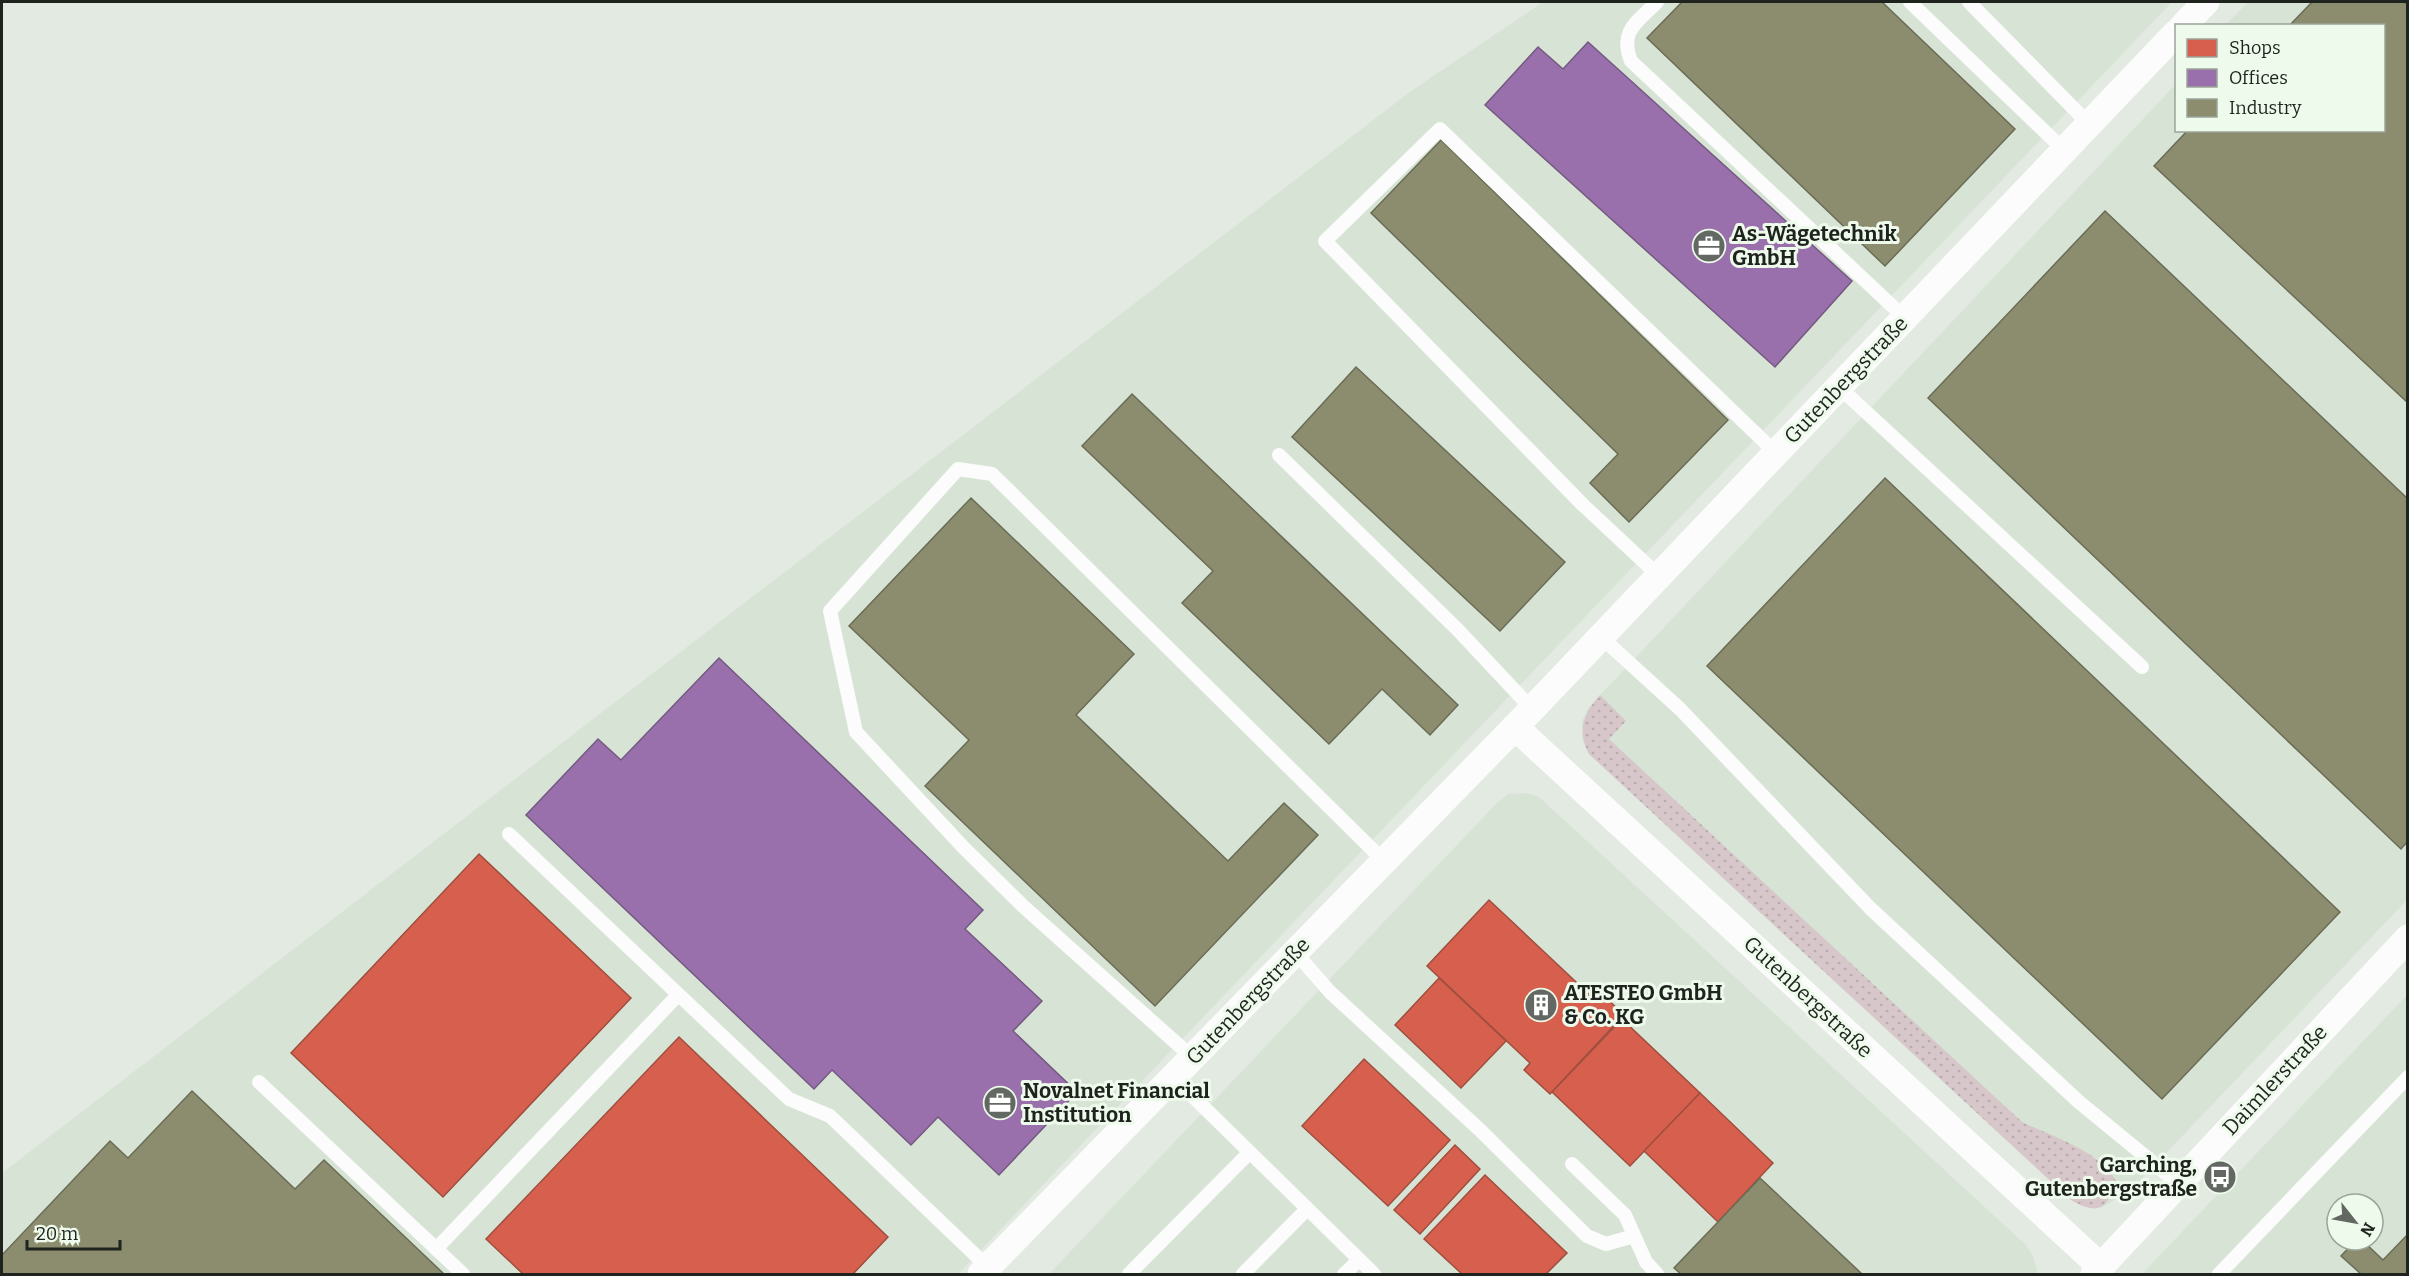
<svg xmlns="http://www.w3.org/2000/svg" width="2409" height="1276" font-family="Bitter,serif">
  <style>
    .built { fill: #d7e4d5; fill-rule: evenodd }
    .grass { fill: url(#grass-dots) }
    .shops { fill: #d6604d; stroke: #9f4e3f; stroke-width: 1.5 }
    .offices { fill: #9970ab; stroke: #745980; stroke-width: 1.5 }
    .industry { fill: #8c8c6e; stroke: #6b6c56; stroke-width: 1.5 }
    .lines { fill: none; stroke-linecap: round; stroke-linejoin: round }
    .lane { stroke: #fbfcfb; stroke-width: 14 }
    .street { stroke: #fbfcfb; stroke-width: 27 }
    .labels { text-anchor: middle; stroke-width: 6; stroke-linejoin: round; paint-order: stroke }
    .poi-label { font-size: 21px; font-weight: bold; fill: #1e231d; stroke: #eefaeb; text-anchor: start }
    .street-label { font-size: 21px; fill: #1e231d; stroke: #eefaeb }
  </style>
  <defs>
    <pattern id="grass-dots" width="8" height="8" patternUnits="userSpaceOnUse" patternTransform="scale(1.5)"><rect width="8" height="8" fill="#d7c7ca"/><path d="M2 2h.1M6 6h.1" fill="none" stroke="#b8abad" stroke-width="1.8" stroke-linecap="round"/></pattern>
  </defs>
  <rect width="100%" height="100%" fill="#e3eae2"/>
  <!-- built -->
  <g class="built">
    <path d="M1543,2H2172L958,1274H2V1173L1411,91Z"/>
    <path d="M2248,2H2407V900L2131,1190L2101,1208L2093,1209L2071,1200L1589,754L1582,740V721L1588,708L2176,84V130H2384V26L2225,25Z"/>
    <path d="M1524,793L1538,796L2026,1245L2033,1256L2038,1274H1049L1496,804L1508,794Z"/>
    <path d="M2407,995V1274H2142ZM2337,1204H2373V1240H2337Z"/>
  </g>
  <!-- grass -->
  <path class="grass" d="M1600,695L1626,721L1609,739L2022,1122C2053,1137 2098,1150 2116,1181C2109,1210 2096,1215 2071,1200L1589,754C1577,730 1583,714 1600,695Z"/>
  <!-- shops -->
  <g class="shops">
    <path d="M479,854L631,998L443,1197L291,1053Z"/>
    <path d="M1489,900L1591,996L1597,989L1624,1015L1550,1094L1524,1070L1530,1063L1427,966Z"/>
    <path d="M1439,978L1506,1041L1461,1088L1395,1025Z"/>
    <path d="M1622,1019L1700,1093L1630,1166L1552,1092Z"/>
    <path d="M679,1037L888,1237L853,1274H523L486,1239Z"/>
    <path d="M1364,1059L1450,1140L1388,1206L1302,1126Z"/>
    <path d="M1700,1093L1773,1163L1718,1222L1644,1151Z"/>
    <path d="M1455,1145L1480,1169L1420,1234L1394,1210Z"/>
    <path d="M1485,1175L1567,1253L1546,1274H1462L1424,1239Z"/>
  </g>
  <!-- offices -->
  <g class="offices">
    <path d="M1588,42L1852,281L1775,367L1485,105L1538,47L1563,69Z"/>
    <path d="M719,658L983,910L965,929L1042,1001L1013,1031L1077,1092L999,1175L938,1117L911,1145L832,1070L814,1089L526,815L598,739L621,760Z"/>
  </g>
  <!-- industry -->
  <g class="industry">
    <path d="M1682,2H1882L2015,129L1885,266L1647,38Z"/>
    <path d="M2312,2H2404L2408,5V403L2154,166L2188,130H2384V26H2289Z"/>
    <path d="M1441,140L1728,420L1629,522L1590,483L1618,454L1371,213Z"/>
    <path d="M2105,211L2408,499V841L2401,849L1928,398Z"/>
    <path d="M1356,367L1565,562L1500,631L1292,437Z"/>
    <path d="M1132,394L1458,705L1430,735L1382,689L1329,744L1182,603L1213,571L1082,446Z"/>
    <path d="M1885,478L2340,912L2162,1099L1707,666Z"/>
    <path d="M971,498L1134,654L1076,715L1228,861L1284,803L1318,835L1155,1006L925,786L969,740L849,626Z"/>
    <path d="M192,1091L295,1189L324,1160L444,1274H2V1255L110,1141L128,1158Z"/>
    <path d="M1760,1178L1862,1274H1681L1674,1268Z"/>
    <path d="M2408,1234V1274H2361L2341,1256L2356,1240H2362L2383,1260Z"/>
  </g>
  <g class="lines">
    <!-- lane -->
    <g class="lane">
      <path d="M1657,2C1637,22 1619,31 1631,61L1905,318"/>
      <path d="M1910,2L2064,150"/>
      <path d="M1969,2L2089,124"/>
      <path d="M1839,387L2142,667"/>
      <path d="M1279,455L1458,630L1532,709"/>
      <path d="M1659,576L1583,505L1325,241L1440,129L1776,453"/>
      <path d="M1601,637L1680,709L1871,909L2079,1102L2179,1184"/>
      <path d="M509,834L789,1099L830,1116L990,1269"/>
      <path d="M1295,952L1330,992L1480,1130L1587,1236L1606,1244L1634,1236"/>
      <path d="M1193,1058L1024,907L964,848L856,732L830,611L958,469L992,474L1384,861"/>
      <path d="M1173,1077L1374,1274"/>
      <path d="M259,1082L463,1274"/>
      <path d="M1572,1164L1625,1215L1646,1262L1657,1274"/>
      <path d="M436,1249L678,995"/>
      <path d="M1129,1274L1249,1153"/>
      <path d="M1243,1274L1307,1209"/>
      <path d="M1344,1274L1359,1260"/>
      <path d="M2219,1274L2408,1077"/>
    </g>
    <!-- street -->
    <g class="street">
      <path d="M2183,26L2206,2"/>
      <path d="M1515,727L2176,33"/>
      <path d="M981,1274L1515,727L2101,1267"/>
      <path d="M2094,1274L2408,938"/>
    </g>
  </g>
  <!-- icons -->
  <defs>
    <g id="office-disc" transform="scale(1.725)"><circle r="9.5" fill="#636962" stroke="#eefaeb"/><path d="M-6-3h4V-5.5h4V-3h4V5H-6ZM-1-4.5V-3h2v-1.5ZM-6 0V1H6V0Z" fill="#fff"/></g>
    <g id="building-disc" transform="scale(1.725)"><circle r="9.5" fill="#636962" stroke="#eefaeb"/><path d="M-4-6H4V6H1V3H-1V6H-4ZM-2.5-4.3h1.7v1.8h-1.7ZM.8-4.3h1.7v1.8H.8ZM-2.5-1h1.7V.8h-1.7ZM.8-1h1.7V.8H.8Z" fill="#fff"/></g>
    <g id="bus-disc" transform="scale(1.725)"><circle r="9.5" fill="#636962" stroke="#eefaeb"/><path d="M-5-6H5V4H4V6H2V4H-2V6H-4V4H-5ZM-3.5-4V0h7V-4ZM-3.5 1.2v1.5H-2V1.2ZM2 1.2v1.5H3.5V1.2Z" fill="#fff"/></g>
  </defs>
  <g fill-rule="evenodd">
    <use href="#office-disc" x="1709" y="246"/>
    <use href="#building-disc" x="1541" y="1005"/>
    <use href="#office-disc" x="1000" y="1103"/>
    <use href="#bus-disc" x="2220" y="1177"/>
  </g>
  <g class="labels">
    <!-- poi labels -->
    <g class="poi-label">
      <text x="1732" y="241">As-Wägetechnik<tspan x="1732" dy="24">GmbH</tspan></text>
      <text x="1564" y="1000">ATESTEO GmbH<tspan x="1564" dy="24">&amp; Co. KG</tspan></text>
      <text x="1023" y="1098">Novalnet Financial<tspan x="1023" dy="24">Institution</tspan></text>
      <text x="2197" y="1172" text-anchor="end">Garching,<tspan x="2197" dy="24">Gutenbergstraße</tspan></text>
    </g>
    <!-- street labels -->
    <g class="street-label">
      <text transform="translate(1846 380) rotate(-46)" y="7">Gutenbergstraße</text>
      <text transform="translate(1808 997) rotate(43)" y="7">Gutenbergstraße</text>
      <text transform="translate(1248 1001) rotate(-46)" y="7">Gutenbergstraße</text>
      <text transform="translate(2275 1080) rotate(-47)" y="7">Daimlerstraße</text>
    </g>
  </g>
  <!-- border -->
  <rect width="2409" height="1276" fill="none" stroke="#1e231d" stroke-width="6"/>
  <!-- legend -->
  <rect x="2175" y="24" width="210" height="108" fill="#eefaeb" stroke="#9ba499" stroke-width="1.5"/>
  <rect x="2187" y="39" width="30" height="18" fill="#d6604d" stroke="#9ba499" stroke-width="1.5"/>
  <text x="2229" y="54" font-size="18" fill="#1e231d">Shops</text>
  <rect x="2187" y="69" width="30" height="18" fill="#9970ab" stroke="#9ba499" stroke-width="1.5"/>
  <text x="2229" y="84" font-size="18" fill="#1e231d">Offices</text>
  <rect x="2187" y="99" width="30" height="18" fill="#8c8c6e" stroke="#9ba499" stroke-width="1.5"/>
  <text x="2229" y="114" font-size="18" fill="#1e231d">Industry</text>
  <!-- north arrow -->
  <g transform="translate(2355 1222) rotate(121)"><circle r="28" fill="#eefaeb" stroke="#9ba499" stroke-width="1.5"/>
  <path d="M0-4.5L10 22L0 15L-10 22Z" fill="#636962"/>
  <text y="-9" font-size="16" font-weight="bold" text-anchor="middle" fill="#1e231d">N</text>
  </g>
  <!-- scale -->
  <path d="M27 1240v9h93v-9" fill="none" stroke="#1e231d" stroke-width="3"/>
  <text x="36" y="1240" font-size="18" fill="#1e231d" stroke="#eefaeb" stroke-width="4.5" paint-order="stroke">20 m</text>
</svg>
